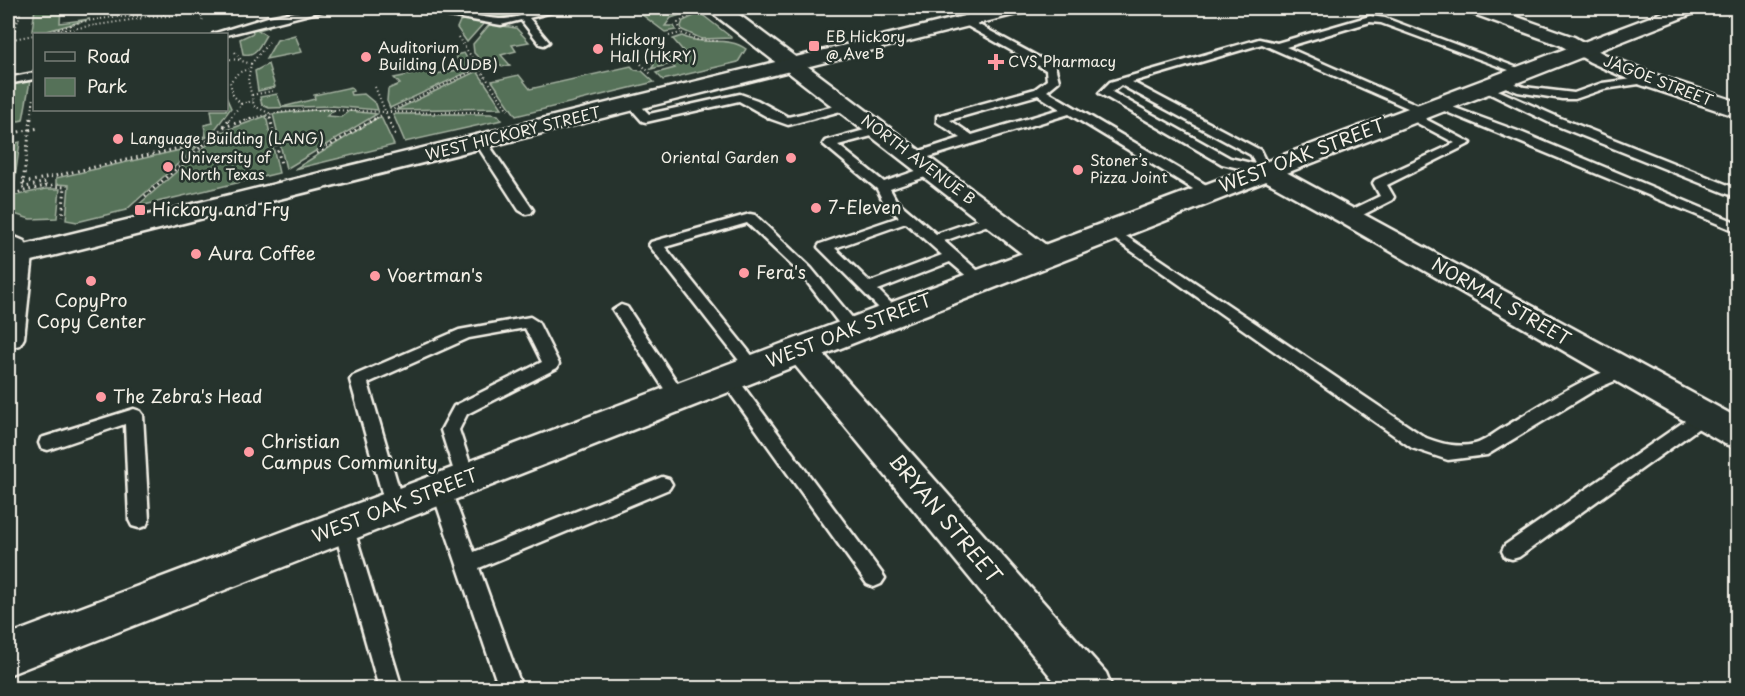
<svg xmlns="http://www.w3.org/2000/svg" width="1745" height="696" font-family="'Playpen Sans',sans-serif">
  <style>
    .green { fill: #557158; stroke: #a4b1a0; stroke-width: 1.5 }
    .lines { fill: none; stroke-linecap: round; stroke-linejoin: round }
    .service-casing { stroke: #f4f1e8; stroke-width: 5 }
    .minor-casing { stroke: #f4f1e8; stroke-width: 5 }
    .tertiary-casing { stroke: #f4f1e8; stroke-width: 5 }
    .secondary-casing { stroke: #f4f1e8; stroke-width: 5 }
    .path-far1 { stroke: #f4f1e8; stroke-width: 2; stroke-dasharray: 1 3; stroke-linecap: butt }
    .path { stroke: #f4f1e8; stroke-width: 3; stroke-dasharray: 1.5 4; stroke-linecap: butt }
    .service { fill: #26332d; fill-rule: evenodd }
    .minor { fill: #26332d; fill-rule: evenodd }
    .tertiary { fill: #26332d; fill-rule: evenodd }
    .secondary { fill: #26332d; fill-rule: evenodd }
    .poi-dot { fill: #ff9aa2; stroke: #26332d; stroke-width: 2 }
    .labels { text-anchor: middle; stroke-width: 5; stroke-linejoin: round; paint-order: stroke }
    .far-poi-label { font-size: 15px; fill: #f4f1e8; stroke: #26332d; text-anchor: start }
    .far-street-label { font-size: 15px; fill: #f4f1e8; stroke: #26332d }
    .street-label { font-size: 18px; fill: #f4f1e8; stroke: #26332d }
    .poi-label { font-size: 18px; fill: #f4f1e8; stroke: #26332d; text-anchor: start }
    .near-street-label { font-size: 21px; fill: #f4f1e8; stroke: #26332d }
  </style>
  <rect width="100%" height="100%" fill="#26332d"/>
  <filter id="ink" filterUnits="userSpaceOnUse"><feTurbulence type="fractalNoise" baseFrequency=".0167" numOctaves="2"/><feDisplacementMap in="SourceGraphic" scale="12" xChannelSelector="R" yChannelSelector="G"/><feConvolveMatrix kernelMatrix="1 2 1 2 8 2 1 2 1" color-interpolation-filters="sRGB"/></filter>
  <g filter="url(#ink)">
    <!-- green -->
    <g class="green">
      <path d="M35,8H61L60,23L90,19L47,31H32Z"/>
      <path d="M466,8H545L505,19L464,12Z"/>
      <path d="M633,8H693L696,10L671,18L665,26H674L676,30L665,32Z"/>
      <path d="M700,13L731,37V38L702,39L682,30L681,26L683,21Z"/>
      <path d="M464,19L484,23L467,42L457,28L460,21Z"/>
      <path d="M268,24L269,27L258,30L266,35C260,45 256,57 243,54L240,39L253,33L252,29Z"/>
      <path d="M490,24L516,28L529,42L512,45L516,51L501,55L510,65L502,67L495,59L481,60L474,53L473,44Z"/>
      <path d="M295,35L302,52L266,59L277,40Z"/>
      <path d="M682,36C703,47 728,35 746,49L738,62L663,80L656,73L675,68L671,64L651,69L654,65L651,62L685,53L673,39Z"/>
      <path d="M464,53L472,67L470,71L390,108L387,101L388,89L400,84L394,78L428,71L431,75L463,69L455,55Z"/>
      <path d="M268,64L275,87L258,91L255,71Z"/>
      <path d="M631,66L635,70L642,71L654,82L516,116L492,81L519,75L530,89Z"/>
      <path d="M477,71L502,108L396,110Z"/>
      <path d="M30,81L23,120L8,123V85Z"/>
      <path d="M351,87L353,91L350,92L351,95L364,94L376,104L378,110L331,106L269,108L262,105L260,97L277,94L282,107L315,99L314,95Z"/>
      <path d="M227,99L231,108L210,136L198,141L197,138L206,136L204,125L213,123L211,110H226Z"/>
      <path d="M325,109L334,110L327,116L341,117L349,111L377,114L286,169L273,114Z"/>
      <path d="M393,114H490L498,115L502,120L405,142Z"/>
      <path d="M266,116L279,173L136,207L222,132Z"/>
      <path d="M381,117L394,145L295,169L377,118Z"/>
      <path d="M20,142L13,192L8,193V145Z"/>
      <path d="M198,146L126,210L77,222L66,220L69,185L56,184V178Z"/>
      <path d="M46,189H60L57,218L30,219L8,212V197Z"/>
    </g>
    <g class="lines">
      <!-- service casing -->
      <g class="service-casing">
        <g id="service">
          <path d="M316,8H333L226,35L213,34L268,17Z"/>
          <path d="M416,8C444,5 471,17 499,19C521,20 544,5 567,8L529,18L549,42L544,45L540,44L521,20L501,25L421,11Z"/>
          <path d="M1370,16L1385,18L1526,71L1521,74L1517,73L1381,23L1370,22L1286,47L1425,108V112H1417L1262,44L1132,82L1260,150L1270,170L1264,174L1222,164L1099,93L1110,82L1259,39L1277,43ZM1121,85L1251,155L1255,164L1230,158L1112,92Z"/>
          <path d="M962,19H968L1055,66L1059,81L1047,91L1213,189L1215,192L1213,195H1203L1069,114L919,160H911L909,157L911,154L961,138L937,122V116L1035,89L1047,80L1046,70L962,23ZM1038,95L1060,109L972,135L950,120Z"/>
          <path d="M34,73V79L8,84V78Z"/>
          <path d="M1649,77L1655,80L1653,82L1604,89L1575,99H1562L1518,92L1490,81L1496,78L1524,87L1574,93L1602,83Z"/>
          <path d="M1482,83L1558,117L1738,189V198L1550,123L1478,88V84Z"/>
          <path d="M740,94L757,100L788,117L848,103L854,106L852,108L788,125L771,119L739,101L646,122L642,121L627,104L633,101L637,102L649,114Z"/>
          <path d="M1436,101L1523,133L1738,223V232L1432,106L1430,104Z"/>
          <path d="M1408,110L1471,143L1387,185L1394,197L1392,200L1355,219H1345L1343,216L1345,213L1380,196L1373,183L1375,180L1455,143L1404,116V112Z"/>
          <path d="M879,126L885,130L883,133L838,145L884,182L927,167H937L938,170L937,173L890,189L896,200L936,234L994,214L1001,218L999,221L944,241L986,278L989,281L986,284H976L950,262L878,290L902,314L894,319L888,317L818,247L820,244L899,217L885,205L877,189L823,144L825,141ZM906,223L942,255L870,282L835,248Z"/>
          <path d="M481,138L485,139L533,210L531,213L526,214L519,210L475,142Z"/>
          <path d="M750,214L755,215L811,268L859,326L861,330L859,334H847L801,274L747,223L665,247L762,368L760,372H748L649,245L651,242Z"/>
          <path d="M1111,226L1426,438C1442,444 1457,448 1475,444C1484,442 1494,433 1503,428C1525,415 1607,361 1629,367L1631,371L1629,375L1598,388L1487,455L1448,460L1412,448L1106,233L1104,230Z"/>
          <path d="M621,305L627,307L684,393L687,397L684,401H672L613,310Z"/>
          <path d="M530,317L538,322L559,364L557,368L467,414L459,430L475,479L472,484L465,486L458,484L441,430L454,406L542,362L525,328L469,338L368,383L404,506L401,511L394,514L387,511L350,380L353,376L459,330Z"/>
          <path d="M728,372L734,374L881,572L885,578L881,584L874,587L867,584L722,382L719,378L722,374Z"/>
          <path d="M134,409L140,411L143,415L149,520L146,526L139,528L132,526L129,520L125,424L48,450L41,448L39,443L41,438Z"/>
          <path d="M1704,410L1710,412L1713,416L1710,420L1519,557L1512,559L1505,557L1502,551L1505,545L1698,412Z"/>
          <path d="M662,477L669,479L672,484L669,489L479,568L522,688H499L431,488L434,483L441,481L448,483L474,552Z"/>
          <path d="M343,518L350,520L353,526L402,688H379L333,526L336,520Z"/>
        </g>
      </g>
      <!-- minor casing -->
      <g class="minor-casing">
        <g id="minor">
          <path d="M709,8H730L1054,251L1059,257L1054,263L1044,266L1034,263L711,12Z"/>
          <path d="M1264,162L1273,165L1738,418V448L1725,444L1340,222L1255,175L1251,170L1255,165Z"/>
          <path d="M8,234L24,241L33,255L24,338L20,345L8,348Z"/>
          <path d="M801,339L813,342L1106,673L1112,688H1060L789,358L784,350L789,342Z"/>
        </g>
      </g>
      <!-- tertiary casing -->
      <g class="tertiary-casing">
        <path id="tertiary" d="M1466,8H1492L1574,37L1604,54L1657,75L1738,102V117L1641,85L1590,62L1560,45L1468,12Z"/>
      </g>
      <!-- secondary casing -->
      <g class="secondary-casing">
        <g id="secondary">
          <path d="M997,8H1028L1025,12L8,267V249Z"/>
          <path d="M1674,8H1700L1697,12L8,675V635Z"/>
        </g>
      </g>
      <!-- path-far1 -->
      <g class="path-far1">
        <path d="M199,8L203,22"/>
        <path d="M868,8L882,16"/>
        <path d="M163,14L185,8"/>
        <path d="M692,14L678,23L681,33L698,40L719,41"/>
        <path d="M8,24L18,20"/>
        <path d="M57,31L144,18"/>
        <path d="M47,33L81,22L114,17L175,16L223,8"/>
        <path d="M40,34L49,33"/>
        <path d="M669,36L681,33"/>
        <path d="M458,37L508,110"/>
        <path d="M8,40L34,35"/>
        <path d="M8,44L12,39L22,8"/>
        <path d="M235,52L242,61L251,64L248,80L254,106L269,113L271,120"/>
        <path d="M226,59L241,60"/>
        <path d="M251,64L269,42"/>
        <path d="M641,64L651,74"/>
        <path d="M477,65L492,63L497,68"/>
        <path d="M375,87L389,120"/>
        <path d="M252,95L273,91"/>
        <path d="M241,104L253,101"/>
        <path d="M390,111L479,68"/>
        <path d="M31,120L34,97"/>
        <path d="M229,120L241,104L233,95L230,82L238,73L248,69"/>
        <path d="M247,120C296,105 338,111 388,112C420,113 452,112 484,112"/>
        <path d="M373,120L383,114"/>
      </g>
      <!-- path -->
      <g class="path">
        <path d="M31,118L23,183L207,142"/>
        <path d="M270,118L281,164"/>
        <path d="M388,118L396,137"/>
        <path d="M224,126L230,118"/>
        <path d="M8,134L39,128"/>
        <path d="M317,153L376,118"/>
        <path d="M23,183L22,188L46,182L45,186"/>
        <path d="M8,195L45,186L65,187L62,217"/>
        <path d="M145,196L224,127L252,118"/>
      </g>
      <!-- service -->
      <use href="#service" class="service"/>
      <!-- minor -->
      <use href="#minor" class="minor"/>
      <!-- tertiary -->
      <use href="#tertiary" class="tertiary"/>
      <!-- secondary -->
      <use href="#secondary" class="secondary"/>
    </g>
  </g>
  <!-- markers -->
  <g class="poi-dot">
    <rect x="808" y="40" width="12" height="12" rx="3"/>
    <circle cx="598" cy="49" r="6"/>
    <circle cx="366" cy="57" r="6"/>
    <path d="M993 53h6v6h6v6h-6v6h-6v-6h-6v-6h6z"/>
    <circle cx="118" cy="139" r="6"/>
    <circle cx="791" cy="158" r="6"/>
    <circle cx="168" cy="167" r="6"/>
    <circle cx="1078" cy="170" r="6"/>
    <circle cx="816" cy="208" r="6"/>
    <rect x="134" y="204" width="12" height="12" rx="3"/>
    <circle cx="196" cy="254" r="6"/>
    <circle cx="744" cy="273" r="6"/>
    <circle cx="375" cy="276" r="6"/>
    <circle cx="91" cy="281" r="6"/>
    <circle cx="101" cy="397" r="6"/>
    <circle cx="249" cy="452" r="6"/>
  </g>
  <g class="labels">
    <!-- far-poi labels -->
    <g class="far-poi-label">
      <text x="826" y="42">EB Hickory<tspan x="826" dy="17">@ Ave B</tspan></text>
      <text x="610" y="45">Hickory<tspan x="610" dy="17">Hall (HKRY)</tspan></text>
      <text x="378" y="53">Auditorium<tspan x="378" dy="17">Building (AUDB)</tspan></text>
      <text x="1008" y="67">CVS Pharmacy</text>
      <text x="130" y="144">Language Building (LANG)</text>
      <text x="180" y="163">University of<tspan x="180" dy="17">North Texas</tspan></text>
      <text x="779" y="163" text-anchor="end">Oriental Garden</text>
      <text x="1090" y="166">Stoner’s<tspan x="1090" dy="17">Pizza Joint</tspan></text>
    </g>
    <!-- far-street labels -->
    <g class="far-street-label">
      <text transform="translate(1658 81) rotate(21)" y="5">JAGOE STREET</text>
      <text transform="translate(513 134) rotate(-14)" y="5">WEST HICKORY STREET</text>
      <text transform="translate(918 160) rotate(37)" y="5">NORTH AVENUE B</text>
    </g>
    <!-- street labels -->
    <g class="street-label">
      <text transform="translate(1302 156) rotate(-21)" y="6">WEST OAK STREET</text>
      <text transform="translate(1501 302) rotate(30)" y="6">NORMAL STREET</text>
      <text transform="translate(849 331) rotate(-21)" y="6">WEST OAK STREET</text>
      <text transform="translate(395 506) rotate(-21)" y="6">WEST OAK STREET</text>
    </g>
    <!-- poi labels -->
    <g class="poi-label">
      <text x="828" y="214">7-Eleven</text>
      <text x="152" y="216">Hickory and Fry</text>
      <text x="208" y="260">Aura Coffee</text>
      <text x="756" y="279">Fera's</text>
      <text x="387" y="282">Voertman's</text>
      <text x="91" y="307" text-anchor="middle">CopyPro<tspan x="91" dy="21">Copy Center</tspan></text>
      <text x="113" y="403">The Zebra's Head</text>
      <text x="261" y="448">Christian<tspan x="261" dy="21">Campus Community</tspan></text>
    </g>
    <!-- near-street labels -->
    <g class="near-street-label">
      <text transform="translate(945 519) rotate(50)" y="7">BRYAN STREET</text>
    </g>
  </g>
  <!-- margin -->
  <rect width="1745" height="696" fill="none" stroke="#26332d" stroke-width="30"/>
  <rect x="15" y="15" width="1715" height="666" fill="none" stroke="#f4f1e8" stroke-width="2" filter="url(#ink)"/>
  <!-- legend -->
  <rect x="33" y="33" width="195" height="78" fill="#26332d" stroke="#787f78" stroke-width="1.5"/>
  <rect x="45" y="52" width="30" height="9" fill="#26332d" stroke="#787f78" stroke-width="1.5"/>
  <text x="87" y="63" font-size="18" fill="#f4f1e8">Road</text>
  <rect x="45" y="78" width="30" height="18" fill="#557158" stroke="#787f78" stroke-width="1.5"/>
  <text x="87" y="93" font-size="18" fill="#f4f1e8">Park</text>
</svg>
